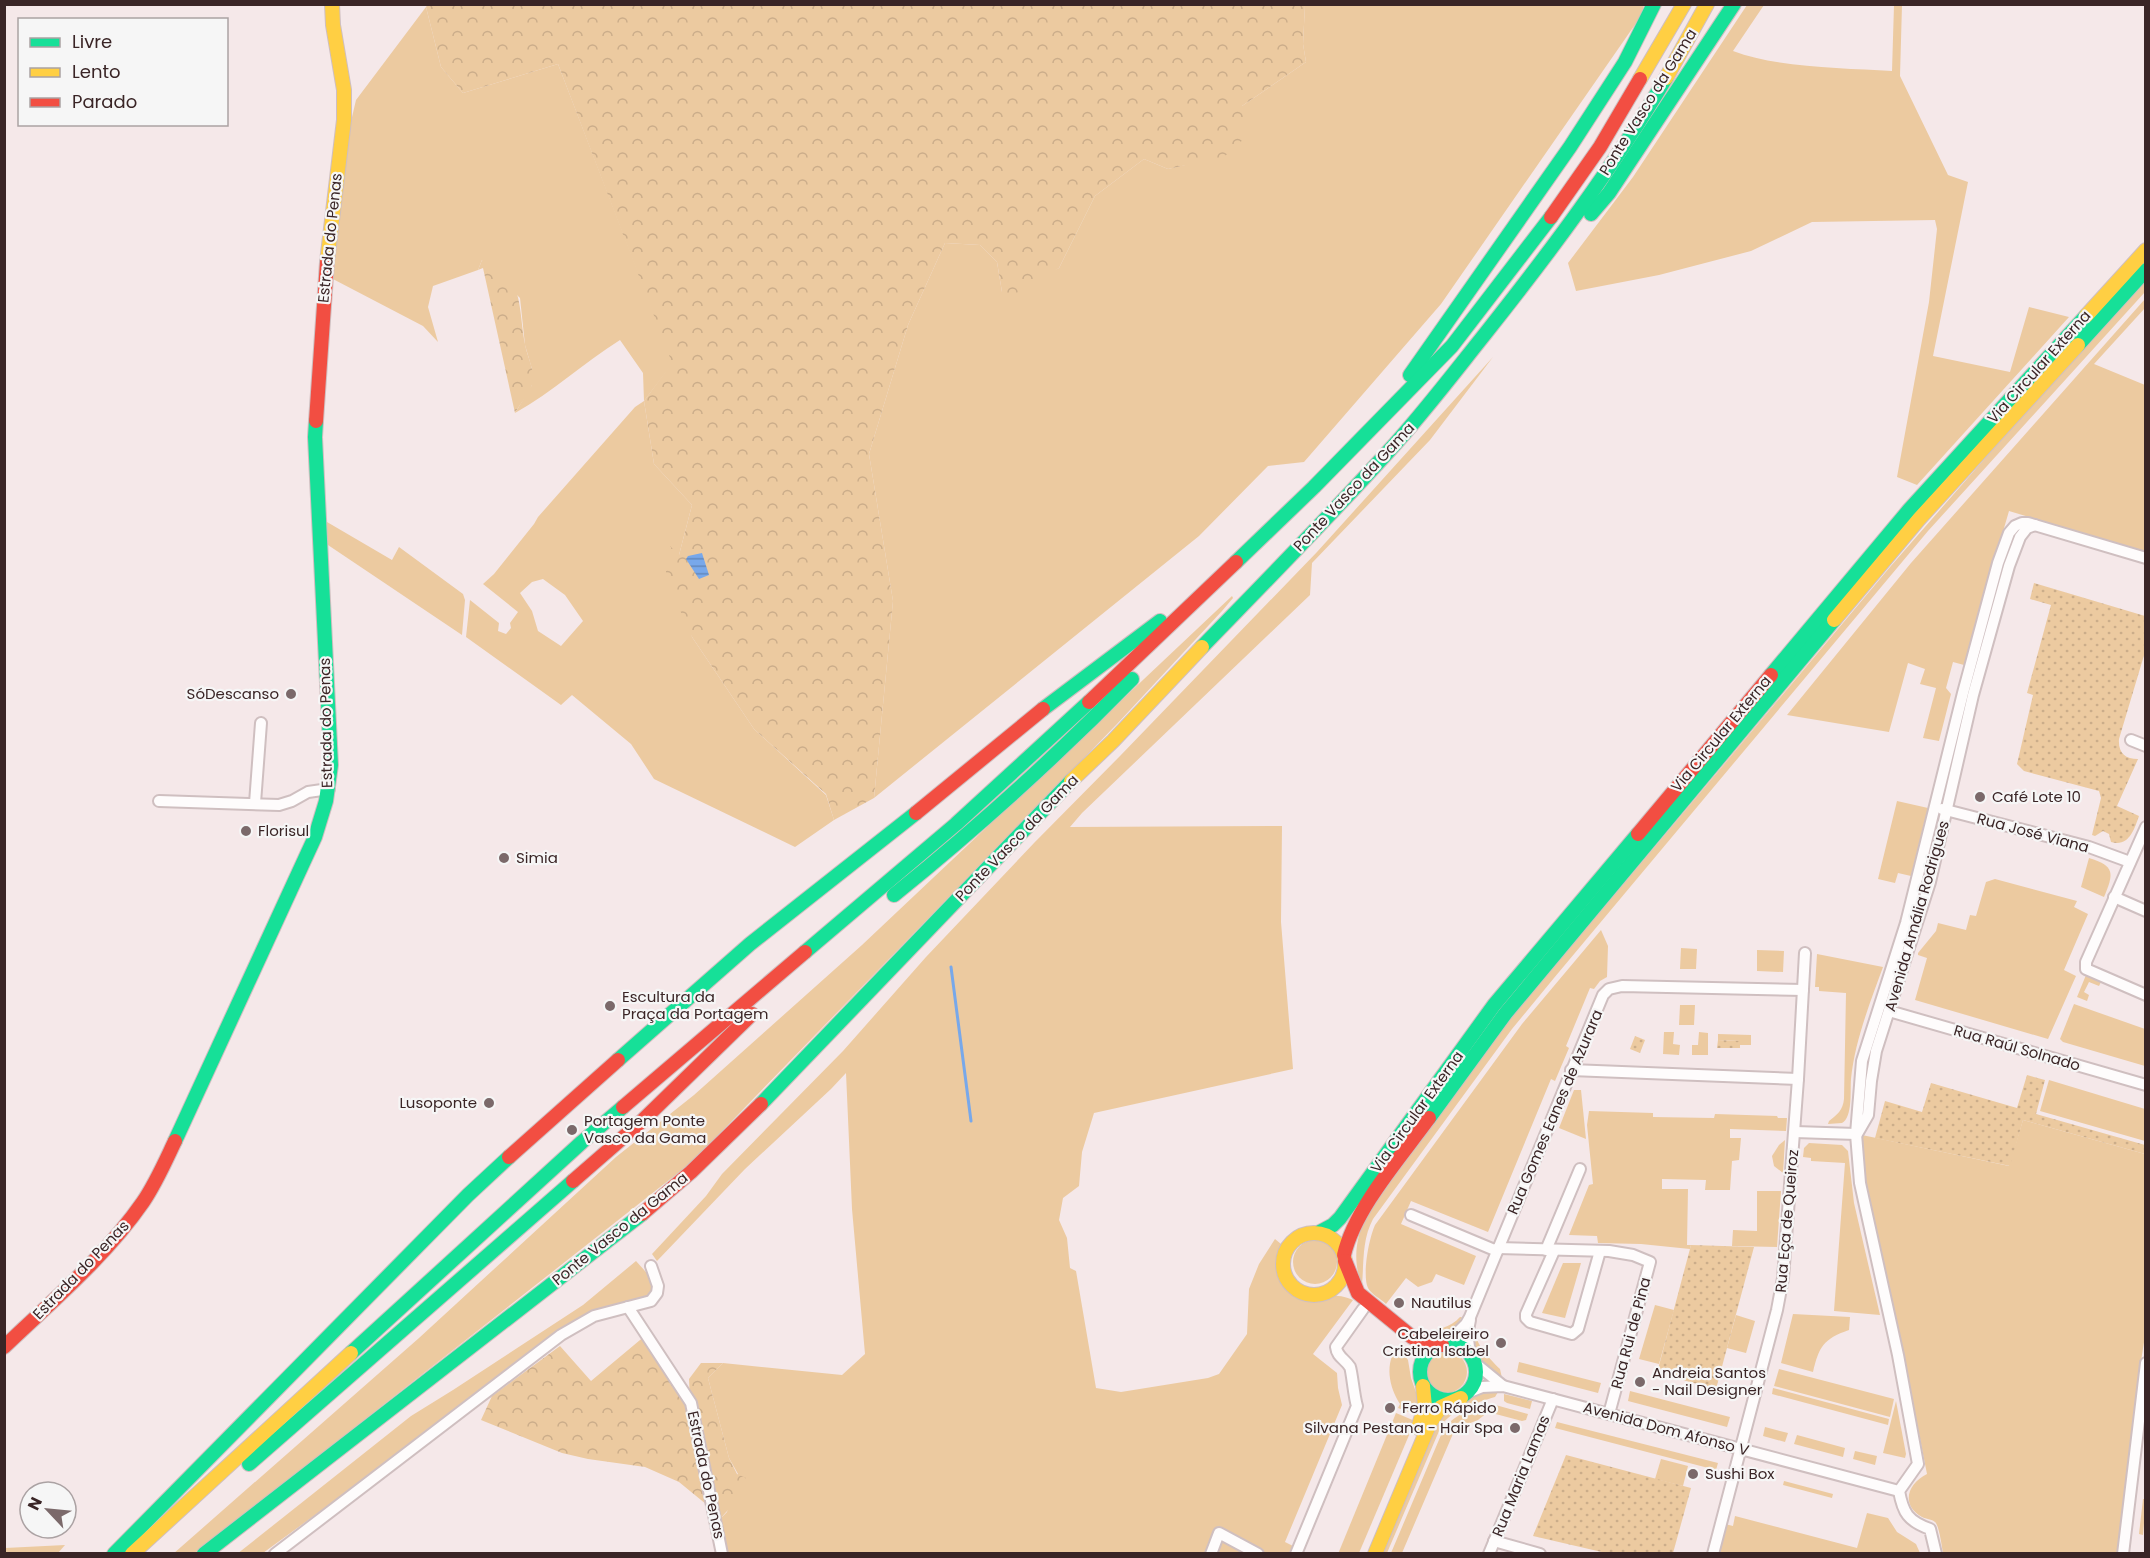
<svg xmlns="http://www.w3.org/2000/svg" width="2150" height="1558" font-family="Poppins,sans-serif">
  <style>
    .green { fill: #eccaa0; fill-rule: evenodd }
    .forest { fill: url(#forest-crowns) }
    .park { fill: url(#park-dots) }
    .water { fill: url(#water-rules) }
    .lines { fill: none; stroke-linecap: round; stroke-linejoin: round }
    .stream { stroke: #78a8ea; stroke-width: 3 }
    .street-casing { stroke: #cfbfc0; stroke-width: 14 }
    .fast-casing { stroke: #cfbfc0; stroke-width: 16 }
    .slow-casing { stroke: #cfbfc0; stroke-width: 16 }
    .jam-casing { stroke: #cfbfc0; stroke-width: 16 }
    .street { stroke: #fefcfc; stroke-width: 10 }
    .fast { stroke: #16e098; stroke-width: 14 }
    .slow { stroke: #ffcf43; stroke-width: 14 }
    .jam { stroke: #f24e42; stroke-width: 14 }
    .poi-dot { fill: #7b696a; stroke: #f6f6f6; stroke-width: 2 }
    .labels { text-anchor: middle; stroke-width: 4.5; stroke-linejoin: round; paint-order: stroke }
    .street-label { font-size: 15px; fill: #3a2526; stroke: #f6f6f6 }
    .poi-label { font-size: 15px; fill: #3a2526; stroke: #f6f6f6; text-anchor: start }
  </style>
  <defs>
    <pattern id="forest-crowns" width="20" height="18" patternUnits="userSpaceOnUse" patternTransform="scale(1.5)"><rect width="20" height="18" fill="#eccaa0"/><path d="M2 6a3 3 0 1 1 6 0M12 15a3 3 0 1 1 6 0" fill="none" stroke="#cbad8a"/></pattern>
    <pattern id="park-dots" width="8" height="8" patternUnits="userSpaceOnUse" patternTransform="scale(1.5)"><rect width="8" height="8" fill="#eccaa0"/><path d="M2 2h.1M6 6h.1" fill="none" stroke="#cbad8a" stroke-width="1.8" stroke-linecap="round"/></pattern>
    <pattern id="water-rules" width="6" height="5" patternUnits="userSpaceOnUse" patternTransform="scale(1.5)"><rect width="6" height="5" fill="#78a8ea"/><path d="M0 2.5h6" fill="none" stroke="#6389bd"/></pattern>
  </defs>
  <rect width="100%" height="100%" fill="#f5e8e9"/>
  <!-- green -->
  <g class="green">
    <path d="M1305,5H1644L1641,16L1441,304L1304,462L1268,466L1199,536L874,798L893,601L869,454L908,325L945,243L980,245L997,262L1002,292L1059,268L1095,196L1144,159L1168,169L1185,165L1242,106L1306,62L1303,44Z"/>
    <path d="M1747,5H1764L1733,51C1778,68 1843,68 1892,71L1894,5H1902L1900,76L1948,175L1968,182L1933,356L2010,372L2029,307L2069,317L1917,485L1897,477L1929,302L1937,229L1935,220L1812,222L1751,251L1659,275L1576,291L1568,263L1633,177Z"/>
    <path d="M426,7L441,67L463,93L558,64L673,363L644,401L654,464L692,505L679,555L692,637L754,729L826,795L834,820L795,847L654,779L631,744L572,695L561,705L466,637L470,600L499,623L498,631L506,634L511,628L510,623L518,612L483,584L494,574L534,524L538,517L635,407L644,401L643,373L620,340C583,363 553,392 515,413L532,385V369L525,345L520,298L482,260L478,270L433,286L428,307L438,342L423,326L331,278L349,130L356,100ZM543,579L565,595L583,621L561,646L538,631L532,611L520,593L532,582Z"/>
    <path d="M2145,280V292L1928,531L1554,978L1512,1029L1373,1219C1362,1240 1364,1261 1362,1285C1352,1260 1356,1237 1367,1214L1500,1031L1890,567L1994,448Z"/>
    <path d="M2145,299V308L2094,364L2145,385V552L2009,511L1964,665L1953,662L1946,688L1951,694L1939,741L1923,738L1936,688L1920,684L1925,669L1908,663L1889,732L1787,715L1911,563Z"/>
    <path d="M1493,357L1430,440L1312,563L1310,595L1082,813L1070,827L1282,826L1281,922L1293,1069L1094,1113L1082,1152L1079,1186L1063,1198L1059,1220L1067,1238L1070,1268L1076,1271L1096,1388L1121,1392L1208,1378L1219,1374L1247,1334L1249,1289L1259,1264L1275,1239L1287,1249C1280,1267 1285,1289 1306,1295C1322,1298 1335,1292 1353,1300L1313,1354L1337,1373L1338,1388L1342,1405L1285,1542L1293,1546L1289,1553H722L714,1517H722L727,1512L738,1474L729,1458L708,1378L723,1363L842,1375L865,1354L852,1209L846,1073L831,1089L745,1169L657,1261L652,1254L706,1196L722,1174L843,1051L926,957L1034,843L1120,756L1317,552Z"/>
    <path d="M327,522L392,560L399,547L463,594L465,600L462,635L325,543Z"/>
    <path d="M1232,596L1233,598L1222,611L1117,724L692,1162L195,1553L173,1554L419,1338L616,1157L694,1095L862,945Z"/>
    <path d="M1897,801L1928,808L1911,876L1898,873L1895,883L1878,879Z"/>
    <path d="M2089,858C2115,866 2114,873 2104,897L2081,887Z"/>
    <path d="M1995,879L2077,901L2074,907L2088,914L2064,970L2076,976L2048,1039L1915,1000L1927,958L1918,955V953L1936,931L1938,923L1966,930L1970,915L1976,916L1986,882Z"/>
    <path d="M1601,930L1608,946L1607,977L1600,981L1594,989L1590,988L1566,1046L1569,1048L1555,1081L1551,1079L1488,1232L1411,1201L1401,1224L1476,1256L1464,1285L1436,1274L1432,1282L1418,1287L1406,1278L1386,1304C1381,1299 1371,1294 1368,1288C1362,1275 1369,1238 1375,1225L1522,1024Z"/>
    <path d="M1681,948L1697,949L1696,969H1680Z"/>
    <path d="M1757,950L1784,951L1783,972L1757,971Z"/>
    <path d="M1817,954L1883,967C1870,1003 1855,1040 1851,1079C1850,1091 1853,1117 1842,1123L1828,1124L1829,1121C1837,1115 1843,1110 1844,1099L1846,993L1819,991V987H1815Z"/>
    <path d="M2086,975L2101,982L2099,986L2089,982L2084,992L2089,995L2087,1001L2077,997Z"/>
    <path d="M2074,1004L2145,1029V1066L2063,1042L2060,1039Z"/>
    <path d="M1680,1005H1695L1694,1025H1679Z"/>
    <path d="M1664,1032H1674L1673,1044L1680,1045L1679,1055L1663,1054Z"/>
    <path d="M1699,1032L1708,1033V1055H1692V1045H1698Z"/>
    <path d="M1718,1034L1751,1035V1045H1740V1041L1718,1040Z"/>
    <path d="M2049,1080L2145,1109V1141L2040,1111Z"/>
    <path d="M1574,1090H1581L1586,1139L1559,1128Z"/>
    <path d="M1589,1111L1653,1113V1117L1714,1118L1715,1114L1777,1116L1778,1118H1787L1786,1131L1730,1129V1138H1741L1739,1160L1732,1161L1730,1190H1705L1706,1180L1662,1179V1189H1688L1687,1245H1691L1690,1249L1641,1244L1598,1243L1597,1236L1569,1235L1589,1185L1593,1184L1587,1125Z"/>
    <path d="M2023,1120L2145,1154V1336L2137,1386L2119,1553H1943C1942,1547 1939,1525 1935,1522C1932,1519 1926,1519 1922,1517C1900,1505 1908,1483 1927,1474L1901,1343L1866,1189L1862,1135L2009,1166Z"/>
    <path d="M1785,1140L1783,1173L1774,1166L1772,1156L1779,1145Z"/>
    <path d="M1809,1143L1842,1145L1848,1151L1854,1203L1880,1315L1834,1311L1845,1163L1811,1161V1158L1803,1157L1804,1148Z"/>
    <path d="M1757,1191H1781L1777,1247L1732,1246L1733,1230L1757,1231Z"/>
    <circle cx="1315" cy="1262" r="22"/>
    <path d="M636,1261L654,1281L650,1295L593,1312L263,1553L237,1554L411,1416L453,1390L583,1305Z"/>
    <path d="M1563,1263H1581L1565,1318L1542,1313Z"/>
    <path d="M1655,1305L1674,1310L1659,1364L1639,1359Z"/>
    <path d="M1793,1314L1850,1317L1849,1330C1823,1339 1819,1347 1813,1372L1781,1363Z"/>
    <path d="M1736,1315L1755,1321L1746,1353L1727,1348Z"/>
    <path d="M1460,1317H1462C1451,1340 1433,1339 1413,1331C1428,1333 1450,1329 1460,1317Z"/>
    <path d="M1474,1322L1475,1324C1472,1342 1489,1358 1500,1369L1502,1378C1477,1360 1470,1355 1474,1322Z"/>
    <path d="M1398,1346L1408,1360L1411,1378L1418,1398L1417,1415L1398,1408L1400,1404C1389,1387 1384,1363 1398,1346Z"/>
    <circle cx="1446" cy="1372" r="21"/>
    <path d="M1519,1362L1601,1383L1598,1393L1517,1372Z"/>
    <path d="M1779,1369L1894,1399L1890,1417L1774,1386Z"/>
    <path d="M1773,1388L1889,1419L1888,1425L1772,1394Z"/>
    <path d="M1494,1391L1498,1392L1495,1397C1476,1403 1456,1408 1442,1424L1387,1553L1380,1554L1439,1416L1465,1402L1476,1394Z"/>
    <path d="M1630,1391L1730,1417L1727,1427L1628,1401Z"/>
    <path d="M1504,1394L1532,1401L1530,1409L1507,1403L1504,1401Z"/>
    <path d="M1896,1401L1906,1454L1905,1458L1883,1453Z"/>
    <path d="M1492,1404L1528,1414L1526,1420L1522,1421L1488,1412L1478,1420L1455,1429L1402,1553H1391L1444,1428C1455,1414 1476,1406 1492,1404Z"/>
    <path d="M1396,1413L1415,1421L1359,1553L1338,1554Z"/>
    <path d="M1557,1422L1718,1463L1716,1470L1555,1428Z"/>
    <path d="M1765,1427L1788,1433L1785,1442L1763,1436Z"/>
    <path d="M1797,1435L1845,1448L1843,1457L1794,1444Z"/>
    <path d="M1855,1451L1877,1456L1875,1465L1853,1459Z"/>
    <path d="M1661,1459L1688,1466L1683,1486L1655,1479Z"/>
    <path d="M1784,1481L1833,1494L1832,1498L1783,1485Z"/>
    <path d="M2143,1499H2146L2143,1535L2139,1534Z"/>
    <path d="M1867,1513L1888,1518L1897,1532L1916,1544L1920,1553L1717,1554L1725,1524L1733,1526L1735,1516L1857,1548Z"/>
    <path d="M65,1545L58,1553H5V1548Z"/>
  </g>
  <!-- forest -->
  <g class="forest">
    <path d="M428,4L1305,5L1303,44L1306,62L1242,106L1246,137L1224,157L1168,169L1144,159L1095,196L1059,268L1012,296L1002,292L997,262L980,245L945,243L908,325L869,454L893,601L874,798L834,820L826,794L754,729L692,637L670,588L662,555L670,546L679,555L692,505L654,464L644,401L672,363L558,64L463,93L441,67L426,7Z"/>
    <path d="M482,260C525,272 518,310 525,344C527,357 536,371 532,385C529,394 520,404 515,413L483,268L478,270Z"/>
    <path d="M646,1335L690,1401L689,1379L701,1363H723L708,1378L729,1458L737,1474L746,1478C744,1496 733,1504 722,1517H714L712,1509L679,1482L645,1467L588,1459L562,1453L481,1420L492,1396L560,1346L591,1381Z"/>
  </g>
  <!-- park -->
  <g class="park">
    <path d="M2034,583L2145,616V652L2119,739C2118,753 2125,759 2138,759L2117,806L2139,816C2134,830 2129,847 2111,842L2109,834L2103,831L2095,836L2092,835L2101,798L2099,791L2024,771L2017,764L2033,695L2027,693L2051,605L2030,599Z"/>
    <path d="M1635,1036L1645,1040L1640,1053L1630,1049Z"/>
    <path d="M1718,1040L1740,1041V1048H1717Z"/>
    <path d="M2027,1075L2045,1080L2036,1114L2145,1145V1154L2023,1120L2010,1166L1875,1138L1885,1101L1922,1112L1931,1083L2017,1108Z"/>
    <path d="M1691,1245L1754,1247L1716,1389L1657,1373Z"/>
    <path d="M1566,1455L1691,1488L1673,1553H1606L1533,1536Z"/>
  </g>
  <!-- water -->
  <path class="water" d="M702,553L709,575L699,579L686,559L688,556Z"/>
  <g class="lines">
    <!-- stream -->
    <path class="stream" d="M951,967L971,1121"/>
    <!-- street casing -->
    <g class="street-casing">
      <g id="street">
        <path d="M2131,740L2146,746"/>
        <path d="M159,801L279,805L292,801L308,792L329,789"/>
        <path d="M255,803L261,723"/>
        <path d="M1942,809L2089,847L2130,862"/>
        <path d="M2146,827L2086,962V969L2146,995"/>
        <path d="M2114,897L2146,911"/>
        <path d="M1889,1011L2146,1085"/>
        <path d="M1571,1070L1798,1079"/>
        <path d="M1795,1132L1856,1134"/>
        <path d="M1857,1134L1868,1115L1871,1081L1876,1051L1930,882L1973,695L2009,566L2020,537L2027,528L2035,525"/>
        <path d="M1411,1215L1497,1251"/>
        <path d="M1498,1248L1609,1251L1633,1255L1650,1262L1609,1414"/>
        <path d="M1546,1250L1580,1169"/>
        <path d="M1554,1251L1526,1314V1318L1530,1322L1572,1334L1578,1329L1600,1251"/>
        <path d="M628,1307L691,1403L722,1554"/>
        <path d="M1470,1320C1467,1334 1467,1344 1472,1358"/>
        <path d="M1446,1344L1466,1324L1470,1317L1603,995L1609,989L1622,986L1803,990"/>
        <path d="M1475,1363L1503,1386"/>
        <path d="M1467,1393L1482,1387L1503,1386L1899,1491"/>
        <path d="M1494,1541L1540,1554"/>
        <path d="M275,1554L561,1335L594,1316L651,1301L657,1293L658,1286L651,1266"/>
        <path d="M1211,1554L1219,1533L1258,1554"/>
        <path d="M1296,1554L1357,1406C1354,1397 1352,1372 1350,1367C1345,1359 1337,1357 1336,1347L1363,1309"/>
        <path d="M1489,1554L1553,1399"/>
        <path d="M1713,1554L1777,1310L1783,1278L1798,1079L1805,953"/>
        <path d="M1936,1554L1930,1529C1908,1521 1903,1513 1899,1491L1918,1464L1898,1355L1860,1183L1856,1134L1862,1061L1906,923L1963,693L1998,563L2009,533L2015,526L2022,523H2028L2146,558"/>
        <path d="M2123,1554L2146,1363"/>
      </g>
    </g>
    <!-- fast casing -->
    <g class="fast-casing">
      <g id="fast">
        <path d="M1591,214L1609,193L1734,4"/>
        <path d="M2078,345L2146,270"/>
        <path d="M1410,375L1570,147L1625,62L1654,4"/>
        <path d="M1236,562L1314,487L1452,346L1551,217"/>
        <path d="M1202,647C1264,583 1327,519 1387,453C1422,415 1453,374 1485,334C1550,252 1613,168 1666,78"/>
        <path d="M1771,675L1909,510L2086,316"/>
        <path d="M1043,709L1160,621"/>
        <path d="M894,895C977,828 1057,756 1132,679"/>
        <path d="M805,952L956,824L1089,702"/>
        <path d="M618,1060L750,944L916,813"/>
        <path d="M761,1104L1071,781"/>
        <path d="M1429,1118L1505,1014L1834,620"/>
        <path d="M175,1141L315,837L326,801L331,765L315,437L316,421"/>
        <path d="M1318,1233L1333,1225L1340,1218L1494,1005L1638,834"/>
        <circle cx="1448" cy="1372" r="28"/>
        <path d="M351,1353L582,1142L623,1107"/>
        <path d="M249,1464L573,1181"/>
        <path d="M114,1554L468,1195L509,1157"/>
        <path d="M204,1554L642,1214"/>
      </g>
    </g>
    <!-- slow casing -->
    <g class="slow-casing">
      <g id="slow">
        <path d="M1666,78L1707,4"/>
        <path d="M1640,79L1684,4"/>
        <path d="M327,262L344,120V90L333,25L332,4"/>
        <path d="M2086,316L2146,250"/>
        <path d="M1834,620L1919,519L2078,345"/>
        <path d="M1071,781L1113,741L1202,647"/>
        <circle cx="1314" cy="1264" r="31"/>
        <path d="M1418,1428L1425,1407L1423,1386"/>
        <path d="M132,1554L351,1353"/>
        <path d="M1375,1554L1430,1423L1441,1407L1461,1398"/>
      </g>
    </g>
    <!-- jam casing -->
    <g class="jam-casing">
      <g id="jam">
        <path d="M1551,217L1600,147L1640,79"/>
        <path d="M316,421L327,262"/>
        <path d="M1089,702L1236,562"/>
        <path d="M916,813L1043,709"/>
        <path d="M1638,834L1771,675"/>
        <path d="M623,1107L805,952"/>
        <path d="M509,1157L618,1060"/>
        <path d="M573,1181L642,1121L752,1014"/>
        <path d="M642,1214L691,1172L761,1104"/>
        <path d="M1344,1255C1355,1208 1400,1158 1429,1118"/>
        <path d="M1345,1261L1358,1293L1412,1337L1422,1342L1442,1345"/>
        <path d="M4,1347C52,1301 105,1257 143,1202C156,1183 165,1162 175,1141"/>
      </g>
    </g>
    <!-- street -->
    <use href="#street" class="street"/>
    <!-- fast -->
    <use href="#fast" class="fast"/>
    <!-- slow -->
    <use href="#slow" class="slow"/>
    <!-- jam -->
    <use href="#jam" class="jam"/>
  </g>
  <!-- markers -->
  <g class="poi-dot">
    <circle cx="291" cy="694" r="6"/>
    <circle cx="1980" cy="797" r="6"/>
    <circle cx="246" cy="831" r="6"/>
    <circle cx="504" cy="858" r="6"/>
    <circle cx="610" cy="1006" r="6"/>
    <circle cx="489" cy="1103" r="6"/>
    <circle cx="572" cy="1130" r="6"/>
    <circle cx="1399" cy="1303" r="6"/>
    <circle cx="1501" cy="1343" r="6"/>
    <circle cx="1640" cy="1382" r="6"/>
    <circle cx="1390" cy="1408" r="6"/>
    <circle cx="1515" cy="1428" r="6"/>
    <circle cx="1693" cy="1474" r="6"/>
  </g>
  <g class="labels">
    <!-- street labels -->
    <g class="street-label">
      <text transform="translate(1648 102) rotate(-58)" y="5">Ponte Vasco da Gama</text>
      <text transform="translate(330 238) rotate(-84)" y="5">Estrada do Penas</text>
      <text transform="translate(2039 367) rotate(-48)" y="5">Via Circular Externa</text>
      <text transform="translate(1354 487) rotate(-47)" y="5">Ponte Vasco da Gama</text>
      <text transform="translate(326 723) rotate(-91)" y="5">Estrada do Penas</text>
      <text transform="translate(1721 734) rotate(-50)" y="5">Via Circular Externa</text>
      <text transform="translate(2033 833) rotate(15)" y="5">Rua José Viana</text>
      <text transform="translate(1017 838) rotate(-46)" y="5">Ponte Vasco da Gama</text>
      <text transform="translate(1917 916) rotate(-74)" y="5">Avenida Amália Rodrigues</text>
      <text transform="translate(2017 1048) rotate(16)" y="5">Rua Raúl Solnado</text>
      <text transform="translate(1417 1112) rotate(-54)" y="5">Via Circular Externa</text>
      <text transform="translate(1555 1112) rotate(-67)" y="5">Rua Gomes Eanes de Azurara</text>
      <text transform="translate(1787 1221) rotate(-85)" y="5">Rua Eça de Queiroz</text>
      <text transform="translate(620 1229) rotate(-39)" y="5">Ponte Vasco da Gama</text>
      <text transform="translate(81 1270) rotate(-46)" y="5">Estrada do Penas</text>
      <text transform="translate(1631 1333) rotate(-75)" y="5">Rua Rui de Pina</text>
      <text transform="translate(1666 1429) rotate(15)" y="5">Avenida Dom Afonso V</text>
      <text transform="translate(706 1475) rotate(78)" y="5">Estrada do Penas</text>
      <text transform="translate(1521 1476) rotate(-68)" y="5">Rua Maria Lamas</text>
    </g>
    <!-- poi labels -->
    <g class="poi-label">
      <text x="279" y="699" text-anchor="end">SóDescanso</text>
      <text x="1992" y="802">Café Lote 10</text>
      <text x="258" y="836">Florisul</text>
      <text x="516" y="863">Simia</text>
      <text x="622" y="1002">Escultura da<tspan x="622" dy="17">Praça da Portagem</tspan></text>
      <text x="477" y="1108" text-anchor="end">Lusoponte</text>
      <text x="584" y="1126">Portagem Ponte<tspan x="584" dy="17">Vasco da Gama</tspan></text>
      <text x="1411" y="1308">Nautilus</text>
      <text x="1489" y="1339" text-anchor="end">Cabeleireiro<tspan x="1489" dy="17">Cristina Isabel</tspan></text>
      <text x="1652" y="1378">Andreia Santos<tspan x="1652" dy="17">- Nail Designer</tspan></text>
      <text x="1402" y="1413">Ferro Rápido</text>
      <text x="1503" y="1433" text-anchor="end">Silvana Pestana - Hair Spa</text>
      <text x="1705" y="1479">Sushi Box</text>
    </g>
  </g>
  <!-- border -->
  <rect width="2150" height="1558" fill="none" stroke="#3a2526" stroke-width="12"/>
  <!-- legend -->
  <rect x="18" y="18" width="210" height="108" fill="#f6f6f6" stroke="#aba2a3" stroke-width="1.5"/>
  <rect x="30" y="38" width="30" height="9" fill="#16e098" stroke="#aba2a3" stroke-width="1.5"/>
  <text x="72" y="48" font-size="18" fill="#3a2526">Livre</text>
  <rect x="30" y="68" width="30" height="9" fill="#ffcf43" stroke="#aba2a3" stroke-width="1.5"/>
  <text x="72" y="78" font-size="18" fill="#3a2526">Lento</text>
  <rect x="30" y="98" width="30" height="9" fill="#f24e42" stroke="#aba2a3" stroke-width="1.5"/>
  <text x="72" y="108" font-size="18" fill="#3a2526">Parado</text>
  <!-- north arrow -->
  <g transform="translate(48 1510) rotate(296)"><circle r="28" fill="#f6f6f6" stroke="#aba2a3" stroke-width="1.5"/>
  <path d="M0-4.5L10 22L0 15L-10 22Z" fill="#7b696a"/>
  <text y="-9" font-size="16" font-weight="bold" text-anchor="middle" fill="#3a2526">N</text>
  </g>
</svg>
